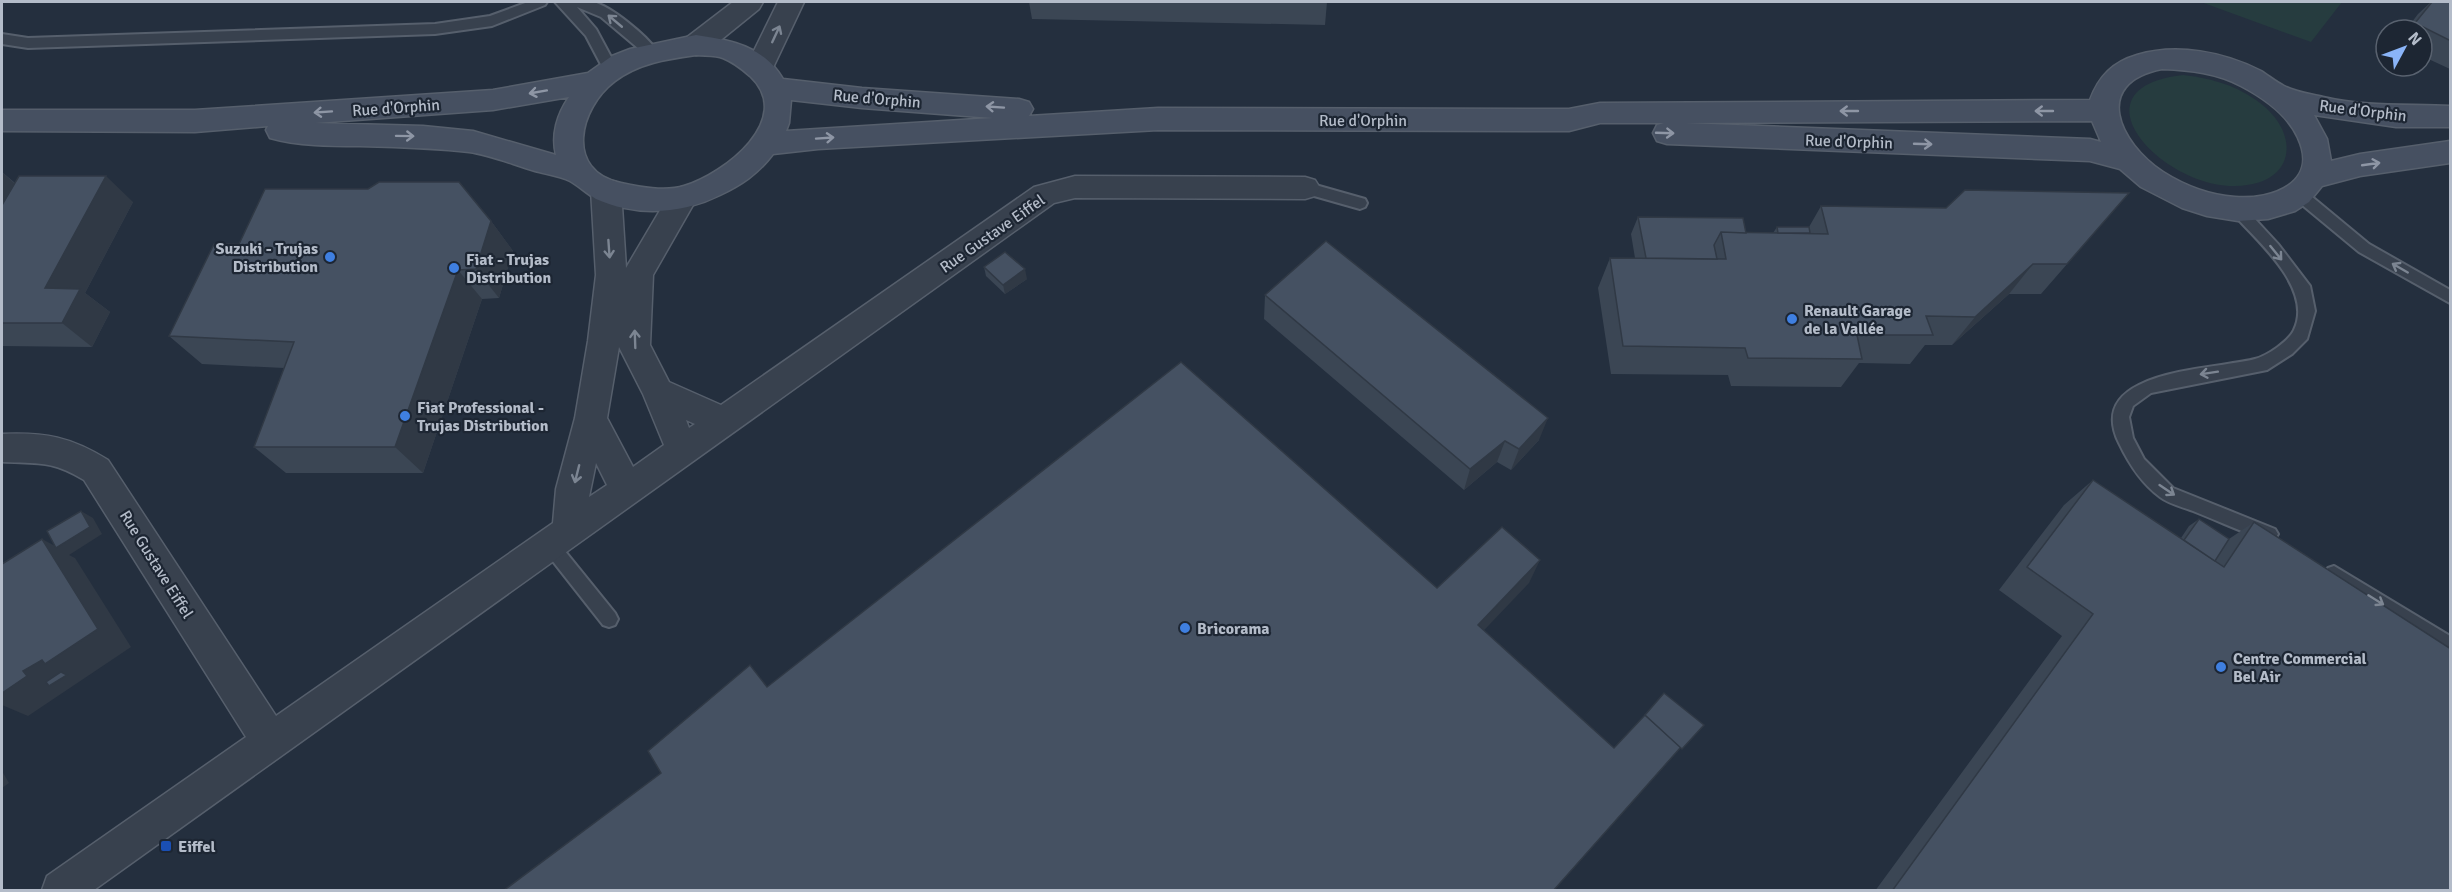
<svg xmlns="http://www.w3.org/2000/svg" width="2452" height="892" font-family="Signika,sans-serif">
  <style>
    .green { fill: #263c3f }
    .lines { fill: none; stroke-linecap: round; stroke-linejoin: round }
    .service-casing { stroke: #565f6c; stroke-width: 4 }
    .minor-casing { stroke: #565f6c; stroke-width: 3 }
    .secondary-casing { stroke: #565f6c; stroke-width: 3 }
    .service { fill: #38414e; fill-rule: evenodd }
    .minor { fill: #38414e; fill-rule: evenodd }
    .secondary { fill: #465061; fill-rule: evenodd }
    .wall { fill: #3b4654 }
    .shaded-wall { fill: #303945 }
    .building { fill: #455162; stroke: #303945; stroke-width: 1.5 }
    .oneway { stroke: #7c8592 }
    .oneway2 { stroke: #8e96a5 }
    .shop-dot { fill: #3f7fe0; stroke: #1d2633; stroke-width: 2 }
    .transit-dot { fill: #1a4fb4; stroke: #1d2633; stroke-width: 2 }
    .labels { text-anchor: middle; stroke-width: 4.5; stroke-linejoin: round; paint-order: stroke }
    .street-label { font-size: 16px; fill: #b4bcc9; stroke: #1d2633 }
    .poi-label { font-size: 16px; font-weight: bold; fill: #b4bcc9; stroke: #1d2633; text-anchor: start }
  </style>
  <rect width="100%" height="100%" fill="#242f3e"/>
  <!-- green -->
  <g class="green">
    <path d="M2201,2H2342L2311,42Z"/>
    <path d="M2183,75C2209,78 2233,84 2256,100C2302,132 2297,185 2235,186C2161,187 2069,88 2183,75Z"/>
  </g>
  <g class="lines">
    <!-- service casing -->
    <g class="service-casing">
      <g id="service">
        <path d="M528,2H547L545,5L492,26L435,34L28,48L2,44V34L28,38L435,24L490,16Z"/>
        <path d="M555,2C566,1 582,0 593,2C611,6 647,36 657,51L655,54H645L601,17L577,7L596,29L618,70L611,75L606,74L586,36Z"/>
        <path d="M1305,182L1365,199L1367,203L1365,207L1360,209L1300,192L1298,188L1300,184Z"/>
        <path d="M2300,189L2305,191L2369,244L2450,290V303L2359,252L2295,199L2293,195L2295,191Z"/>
        <path d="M2237,203L2242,205L2278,244L2310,286L2315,311L2307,339L2292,354L2267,370L2151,393L2133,406L2129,417L2133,438L2144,459L2173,488L2275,529L2278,534L2275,539L2269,542C2243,532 2218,521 2193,511C2183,507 2169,504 2160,497C2141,483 2129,464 2119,443C2083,369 2214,370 2255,359C2267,356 2289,341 2294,330C2314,289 2257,240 2232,213L2230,209L2232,205Z"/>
        <path d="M550,537L556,540L615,613L618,619L615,625L609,627L603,625L544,550L541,545L544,540Z"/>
        <path d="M2334,566L2450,636V654L2328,580L2325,574L2328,568Z"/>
      </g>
    </g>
    <!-- minor casing -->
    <g class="minor-casing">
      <g id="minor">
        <path d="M733,2H763L759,9L706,52L696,55L686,52L682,45L686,38Z"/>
        <path d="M778,2H804L770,74L760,77L750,74L746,67Z"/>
        <path d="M1075,176L1305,177L1315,180L1320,188L1315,196L1305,199L1075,198L1054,203L94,890H42L47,876L246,737L84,480C51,460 38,464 2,462V434C45,432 71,437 108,460L276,716L553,523L556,489L575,418L588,341L596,275L591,190L596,182L606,179L616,182L621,190L626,268L672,190L682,187L692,190L697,198L653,275L650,345L669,382L721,405L1034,187ZM619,347L643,394L664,445L633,467L607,418ZM686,420L695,424L689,428ZM596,463L607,485L589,497Z"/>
      </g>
    </g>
    <!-- secondary casing -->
    <g class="secondary-casing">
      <path id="secondary" d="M696,35C730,40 764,46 783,79L862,88L1019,99L1029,102L1033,109L1029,116L1158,108L1569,109L1600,103L2090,100C2099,76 2113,62 2137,55C2177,43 2224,52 2261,71C2269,76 2276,82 2284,86C2295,92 2311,94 2323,97C2365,107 2408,104 2450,106V127H2396L2314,115L2327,139L2331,161L2360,154L2450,141V163L2360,176L2322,186L2309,202L2295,211L2268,219L2238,221L2207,216L2182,208L2141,187L2120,169L2090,161L1667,144L1657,141L1653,133L1657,125L1664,123H1600L1569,131L1158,130L818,149L773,154C758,174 741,185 720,195C682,214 636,217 596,199C587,194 579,186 570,181C560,176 546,174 535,171C514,165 491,155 469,152C433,148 397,147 360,146C331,146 298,146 270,138L266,130L268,126L195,132L2,131V110H195L493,90L588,73L612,56L630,49ZM696,55C705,56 715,55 723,58C733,62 742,69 750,76C796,119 724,174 684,186C665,192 640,187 621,183C564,171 579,108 615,81C639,63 667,59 696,55ZM2162,69C2190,70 2217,73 2241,86C2262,97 2288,115 2298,138C2319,183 2272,200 2235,197C2209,195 2185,186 2163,172C2119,143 2091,83 2162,69ZM569,97C557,114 551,135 556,155L473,131L423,126L315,123L493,110ZM791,100L862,108L993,118L786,131L789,123ZM2092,121L2101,142L2090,139L1685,123Z"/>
    </g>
    <!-- service -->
    <use href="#service" class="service"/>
    <!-- minor -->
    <use href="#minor" class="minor"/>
    <!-- secondary -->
    <use href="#secondary" class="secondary"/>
  </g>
  <!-- wall -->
  <g class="wall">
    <path d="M1029,2H1327L1325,25L1032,19Z"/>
    <path d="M2431,2H2451V69H2450L2422,56V30H2406L2418,14Z"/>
    <path d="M2,172L15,183L133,202L85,293L110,312L92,347L2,346Z"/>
    <path d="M368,189L491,221L513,251L499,298L482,299L423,473H286L254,447L284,368L202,364L169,336L239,244Z"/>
    <path d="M2129,193L2041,294H2009L1952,345H1925L1910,364L1859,363L1841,387L1731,386L1728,375L1611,374L1598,288L1610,258H1635L1631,234L1638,217L1746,233H1773L1777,227H1809L1821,206L1946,208Z"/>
    <path d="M984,267L1027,279L1005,294L986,276Z"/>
    <path d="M1265,295L1539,440L1511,470L1497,462L1464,490L1264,319Z"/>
    <path d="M2093,480L2181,538L2189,526L2199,519L2229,539L2254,522L2451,891H1875L2062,636L1999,590L2064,505Z"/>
  </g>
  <!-- shaded-wall -->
  <g class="shaded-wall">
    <path d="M2,172L25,193L2,233Z"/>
    <path d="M106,176L133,202L85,293L110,312L92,347L62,323L45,288Z"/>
    <path d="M491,221L513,251L499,298L476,269Z"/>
    <path d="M2033,264L2009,294L1952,345L1975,317Z"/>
    <path d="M1025,269L1027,279L1005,294L1003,285Z"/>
    <path d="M458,270L482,299L423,473L395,447Z"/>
    <path d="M1548,418L1539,440L1511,470L1519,449Z"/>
    <path d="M1505,441L1497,462L1464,490L1470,469Z"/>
    <path d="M81,511L93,518L102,534L69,555L75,558L131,647L28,716L2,705V693L23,671L42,539L57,547Z"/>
    <path d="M1540,560L1529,583L1469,646L1478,625Z"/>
    <path d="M2,771L9,783L2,788Z"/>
  </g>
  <!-- building -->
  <g class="building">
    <path d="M2432,2H2451V41L2415,23Z"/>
    <path d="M19,176H106L45,288L80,289L62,323H2V205Z"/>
    <path d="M379,182H459L491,221L476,269L458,270L395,447H254L294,342L169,336L214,244H239L265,189H368Z"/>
    <path d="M1965,190L2129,193L2067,264H2033L1975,317L1926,316L1933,335H1857L1862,359L1748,358L1745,348L1623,346L1610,258L1726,259L1721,232L1828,234L1821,206L1946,208Z"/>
    <path d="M1638,217L1743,218L1746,233L1721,232L1714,245L1717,259L1646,258Z"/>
    <path d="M1777,227H1809L1810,233H1778Z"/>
    <path d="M1326,241L1548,418L1519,449L1505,441L1470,469L1265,295Z"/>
    <path d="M1005,252L1025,269L1003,285L984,267Z"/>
    <path d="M1181,362L1437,588L1502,527L1540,560L1478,625L1614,748L1645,715L1681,747L1553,891H503L661,773L648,751L750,665L767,687Z"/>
    <path d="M2093,480L2224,567L2254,522L2451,649V891H1892L2093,614L2027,567Z"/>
    <path d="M81,511L90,527L56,548L47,531Z"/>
    <path d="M2199,519L2229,539L2215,561L2184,540Z"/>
    <path d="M42,539L98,629L45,664L42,660L23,671L27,676L2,693V564Z"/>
    <path d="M61,672L67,675L49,686L46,682Z"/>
    <path d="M1664,693L1704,725L1682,749L1645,715Z"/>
  </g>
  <!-- one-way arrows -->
  <defs><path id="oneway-shaft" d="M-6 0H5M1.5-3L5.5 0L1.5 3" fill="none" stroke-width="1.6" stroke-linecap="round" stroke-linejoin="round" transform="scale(1.5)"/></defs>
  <g class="oneway">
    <use href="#oneway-shaft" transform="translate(615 21) rotate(-140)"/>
    <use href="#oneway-shaft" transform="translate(776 34) rotate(-65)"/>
    <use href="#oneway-shaft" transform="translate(609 249) rotate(86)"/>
    <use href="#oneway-shaft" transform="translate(2276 253) rotate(51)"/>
    <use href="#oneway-shaft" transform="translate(2400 268) rotate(-150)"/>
    <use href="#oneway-shaft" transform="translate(635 339) rotate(-92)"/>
    <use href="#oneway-shaft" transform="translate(2209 373) rotate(171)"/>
    <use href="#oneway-shaft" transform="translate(577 474) rotate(104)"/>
    <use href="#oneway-shaft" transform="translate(2167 490) rotate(34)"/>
    <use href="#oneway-shaft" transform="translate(2376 600) rotate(32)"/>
  </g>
  <g class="oneway2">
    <use href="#oneway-shaft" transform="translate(538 92) rotate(170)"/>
    <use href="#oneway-shaft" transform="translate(995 107) rotate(-176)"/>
    <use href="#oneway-shaft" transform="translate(1849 111) rotate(180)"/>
    <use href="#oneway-shaft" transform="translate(2044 111) rotate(180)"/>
    <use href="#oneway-shaft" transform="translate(323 112) rotate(176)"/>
    <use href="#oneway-shaft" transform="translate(1665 133) rotate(2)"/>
    <use href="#oneway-shaft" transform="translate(405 136) rotate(1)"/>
    <use href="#oneway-shaft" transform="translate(825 138) rotate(-4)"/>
    <use href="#oneway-shaft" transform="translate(1923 144) rotate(2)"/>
    <use href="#oneway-shaft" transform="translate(2371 164) rotate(-8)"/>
  </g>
  <!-- markers -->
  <g class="shop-dot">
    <circle cx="330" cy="257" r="6"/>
    <circle cx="454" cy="268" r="6"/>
    <circle cx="1792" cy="319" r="6"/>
    <circle cx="405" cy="416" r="6"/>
    <circle cx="1185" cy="628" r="6"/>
    <circle cx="2221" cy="667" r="6"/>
  </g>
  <rect class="transit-dot" x="160" y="840" width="12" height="12" rx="3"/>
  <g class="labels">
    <!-- street labels -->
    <g class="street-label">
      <text transform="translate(877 98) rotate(5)" y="6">Rue d'Orphin</text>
      <text transform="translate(396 107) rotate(-4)" y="6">Rue d'Orphin</text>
      <text transform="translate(2363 110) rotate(7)" y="6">Rue d'Orphin</text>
      <text x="1363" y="126">Rue d'Orphin</text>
      <text transform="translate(1849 141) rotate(2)" y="6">Rue d'Orphin</text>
      <text transform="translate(992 233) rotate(-35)" y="6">Rue Gustave Eiffel</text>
      <text transform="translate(157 564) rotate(58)" y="6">Rue Gustave Eiffel</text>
    </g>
    <!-- poi labels -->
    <g class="poi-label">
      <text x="318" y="254" text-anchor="end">Suzuki - Trujas<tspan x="318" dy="18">Distribution</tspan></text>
      <text x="466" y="265">Fiat - Trujas<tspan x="466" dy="18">Distribution</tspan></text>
      <text x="1804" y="316">Renault Garage<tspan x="1804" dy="18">de la Vallée</tspan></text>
      <text x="417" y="413">Fiat Professional -<tspan x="417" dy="18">Trujas Distribution</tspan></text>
      <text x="1197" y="634">Bricorama</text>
      <text x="2233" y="664">Centre Commercial<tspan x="2233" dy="18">Bel Air</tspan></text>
      <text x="178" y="852">Eiffel</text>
    </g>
  </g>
  <!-- border -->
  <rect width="2452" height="892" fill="none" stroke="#b4bcc9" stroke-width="6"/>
  <!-- north arrow -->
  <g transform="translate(2404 48) rotate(49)"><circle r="28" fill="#1d2633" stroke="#59626f" stroke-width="1.5"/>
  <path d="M0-4.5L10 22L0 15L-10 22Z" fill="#8ab4f8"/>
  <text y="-9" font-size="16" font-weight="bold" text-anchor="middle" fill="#b4bcc9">N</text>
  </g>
</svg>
